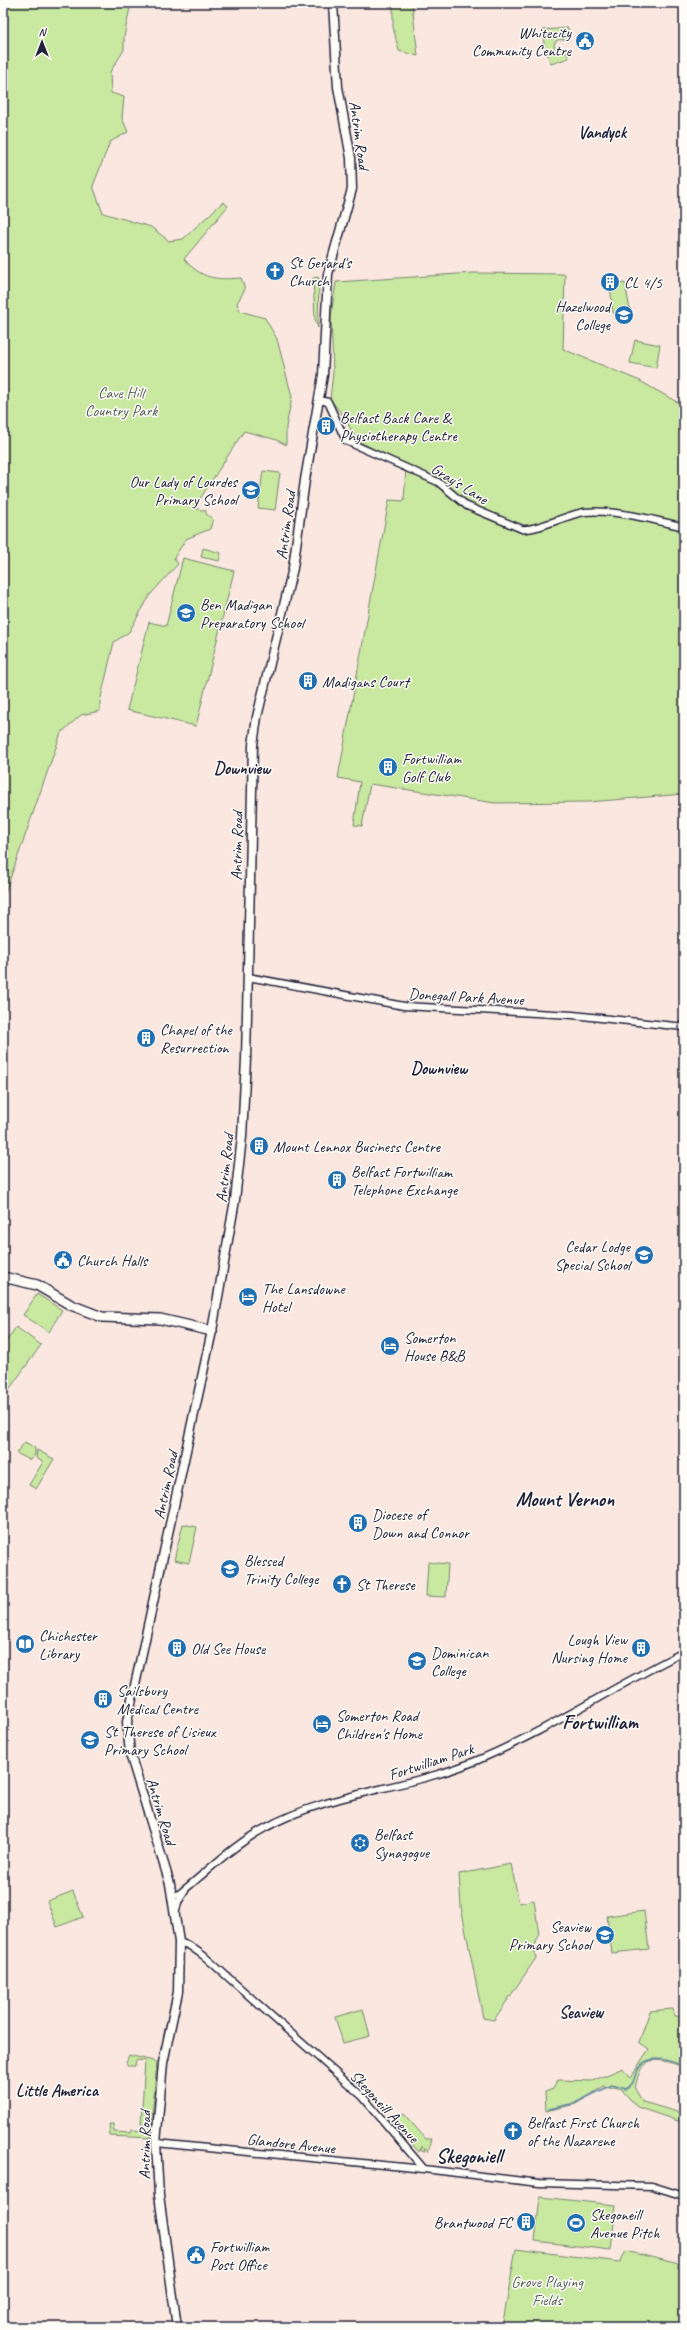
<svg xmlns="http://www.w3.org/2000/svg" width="687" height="2330" font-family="Caveat,sans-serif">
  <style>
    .green { fill: #c9e8a0; stroke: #76856e }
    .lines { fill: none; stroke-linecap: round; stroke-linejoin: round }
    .stream { stroke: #6087a4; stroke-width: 1.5 }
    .minor-casing { stroke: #22223b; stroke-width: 9 }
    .major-casing { stroke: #22223b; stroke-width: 11 }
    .highway-casing { stroke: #22223b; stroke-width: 12 }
    .minor { stroke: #fdfcf7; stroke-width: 6 }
    .major { stroke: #fdfcf7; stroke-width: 8 }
    .highway { stroke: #fdfcf7; stroke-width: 9 }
    .labels { text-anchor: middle; stroke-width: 3; stroke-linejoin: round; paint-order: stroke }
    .poi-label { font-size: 16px; fill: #22223b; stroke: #fdfcf7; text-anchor: start }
    .street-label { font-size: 16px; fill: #22223b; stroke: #fdfcf7 }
    .park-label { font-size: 16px; fill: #545d59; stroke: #fdfcf7 }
    .neighbourhood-label { font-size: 17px; font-weight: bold; fill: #22223b; stroke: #fdfcf7 }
    .district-label { font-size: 20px; font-weight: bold; fill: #22223b; stroke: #fdfcf7 }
  </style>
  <rect width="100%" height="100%" fill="#fae8e0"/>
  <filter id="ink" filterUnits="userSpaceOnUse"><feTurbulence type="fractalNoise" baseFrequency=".025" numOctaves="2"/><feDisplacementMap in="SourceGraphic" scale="8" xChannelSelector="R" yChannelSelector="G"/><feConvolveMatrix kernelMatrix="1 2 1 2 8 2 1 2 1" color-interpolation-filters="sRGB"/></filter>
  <g filter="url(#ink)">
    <!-- green -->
    <g class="green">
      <path d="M3,3H131L124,37V50L110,72L111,93L124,97L122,118L128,132L110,142L93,186L103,213L151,227L169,241L183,239L223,202L228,206L184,259C202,279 215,280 241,278L245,289L237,303L240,311L265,318L277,339L292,397L286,427V445L277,440L244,431L194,508L206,511V514L213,519L210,529L186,539L174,558L178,564L150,595L129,632L114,642L100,702V711L81,715L61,733L3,899Z"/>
      <path d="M393,3H412L418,56L399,51L393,27Z"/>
      <path d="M568,28L569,39L557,40L554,44L556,52L565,48L569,58L551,64L544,46L543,30Z"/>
      <path d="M473,273L565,274L563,349L640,381L684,406V794L589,802L495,803L370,784L362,826L354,825L360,782L338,778L389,500L404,501L406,465L356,440L345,418L330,399L333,372L331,316L336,282Z"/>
      <path d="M318,277L319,279L318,328L315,319L313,278Z"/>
      <path d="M625,283L630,310L613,313L610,285Z"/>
      <path d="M635,340L660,345L656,368L630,363Z"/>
      <path d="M263,471L280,473L275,510L258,508Z"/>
      <path d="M203,548L221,553L219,561L201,557Z"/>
      <path d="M183,558L234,571L196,726L127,710L149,622L166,626Z"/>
      <path d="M37,1294L62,1310L49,1332L23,1315Z"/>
      <path d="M16,1327L41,1345L3,1398V1346Z"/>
      <path d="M25,1442L35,1448V1455L30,1460L16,1453Z"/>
      <path d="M37,1450L54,1459L36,1489L29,1485L43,1462L36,1458Z"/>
      <path d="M183,1524L197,1527L189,1563L174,1560Z"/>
      <path d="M428,1562L448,1564L446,1597L426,1596Z"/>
      <path d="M511,1864L519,1903L534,1900L539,1935L534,1948L536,1958L494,2020L483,2018L461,1907L459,1874Z"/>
      <path d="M73,1891L83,1917L57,1927L47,1901Z"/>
      <path d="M644,1911L649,1949L612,1953L607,1916Z"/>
      <path d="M363,2009L370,2036L343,2043L335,2017Z"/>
      <path d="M672,2009L674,2015L684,2019L682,2029L684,2030V2067C654,2057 641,2054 635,2089L643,2102L684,2114V2123L637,2107L622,2090L604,2086L576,2104L546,2111L545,2092L553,2089L558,2080L592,2081L623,2068L630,2078L649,2049L639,2042L650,2011Z"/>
      <path d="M129,2055L157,2062L150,2138L110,2136L109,2124H113L114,2132L131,2133L132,2130L145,2131V2124L141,2123L145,2061L136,2060L135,2066H128L126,2062Z"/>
      <path d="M404,2114L426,2139H432L428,2152L426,2148H424L425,2151L420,2150L423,2146L419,2152L392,2121Z"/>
      <path d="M540,2197L616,2205L611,2250L535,2241Z"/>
      <path d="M516,2249L620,2262L626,2251L684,2265V2327H502Z"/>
    </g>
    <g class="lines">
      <!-- stream -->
      <path class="stream" d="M549,2109L575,2103L612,2085L626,2089C635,2084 633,2079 637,2071C647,2052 669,2060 684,2066"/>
      <!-- minor casing -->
      <g class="minor-casing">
        <g id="minor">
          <path d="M319,400L328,402L346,441L438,482L467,506L522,529C536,531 566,515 584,512C612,509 656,520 684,527"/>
          <path d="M248,977L404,1006L573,1015L684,1027"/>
          <path d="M173,1896L179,1894C207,1872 233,1845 265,1828C329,1792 410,1789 478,1760C549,1730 614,1686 684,1652"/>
          <path d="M176,1911L178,1902L185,1891"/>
          <path d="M179,1942L190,1946L204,1956L363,2097L424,2169"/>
          <path d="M156,2143L424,2169L539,2183L652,2186L684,2196"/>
        </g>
      </g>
      <!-- major casing -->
      <g class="major-casing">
        <path id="major" d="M177,2327L159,2195L156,2143L163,2063L178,1992L179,1942L170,1884L130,1754L127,1722L212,1331L235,1200L242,1137L246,1059L253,745L257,717L293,568L305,480L323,375L328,274L352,189L351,158L338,87L333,3"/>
      </g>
      <!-- highway casing -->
      <g class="highway-casing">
        <path id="highway" d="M3,1277L37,1285L71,1305L102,1317L160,1319L212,1331"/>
      </g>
      <!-- minor -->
      <use href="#minor" class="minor"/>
      <!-- major -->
      <use href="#major" class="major"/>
      <!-- highway -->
      <use href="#highway" class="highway"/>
    </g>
  </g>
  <!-- icons -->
  <defs>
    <g id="civic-disc" transform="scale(1)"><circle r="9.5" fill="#1f6fb2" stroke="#fdfcf7"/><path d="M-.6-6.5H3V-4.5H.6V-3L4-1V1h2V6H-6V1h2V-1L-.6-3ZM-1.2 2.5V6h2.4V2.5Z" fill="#fff"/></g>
    <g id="church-disc" transform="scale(1)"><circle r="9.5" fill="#1f6fb2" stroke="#fdfcf7"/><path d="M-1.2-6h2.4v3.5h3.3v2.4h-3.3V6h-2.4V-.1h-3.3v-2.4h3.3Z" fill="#fff"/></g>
    <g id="building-disc" transform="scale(1)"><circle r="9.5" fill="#1f6fb2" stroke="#fdfcf7"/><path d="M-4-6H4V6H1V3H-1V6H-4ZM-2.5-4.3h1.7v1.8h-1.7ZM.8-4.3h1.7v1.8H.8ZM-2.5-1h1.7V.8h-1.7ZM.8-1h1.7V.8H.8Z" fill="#fff"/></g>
    <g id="school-disc" transform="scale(1)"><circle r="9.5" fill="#1f6fb2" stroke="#fdfcf7"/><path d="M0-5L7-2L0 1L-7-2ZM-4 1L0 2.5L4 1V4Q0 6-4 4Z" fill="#fff"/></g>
    <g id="hotel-disc" transform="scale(1)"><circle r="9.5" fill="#1f6fb2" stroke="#fdfcf7"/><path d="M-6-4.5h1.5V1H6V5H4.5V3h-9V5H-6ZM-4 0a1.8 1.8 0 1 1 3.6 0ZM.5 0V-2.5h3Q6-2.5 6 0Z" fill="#fff"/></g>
    <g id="library-disc" transform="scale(1)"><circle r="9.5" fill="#1f6fb2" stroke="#fdfcf7"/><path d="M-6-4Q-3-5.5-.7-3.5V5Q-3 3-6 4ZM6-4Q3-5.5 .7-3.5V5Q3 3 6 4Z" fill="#fff"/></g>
    <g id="synagogue-disc" transform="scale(1)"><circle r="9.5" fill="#1f6fb2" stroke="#fdfcf7"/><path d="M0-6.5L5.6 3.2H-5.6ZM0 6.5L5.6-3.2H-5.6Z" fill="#fff"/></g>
    <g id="stadium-disc" transform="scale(1)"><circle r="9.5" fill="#1f6fb2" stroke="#fdfcf7"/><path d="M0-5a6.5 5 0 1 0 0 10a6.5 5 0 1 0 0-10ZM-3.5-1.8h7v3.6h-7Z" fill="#fff"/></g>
  </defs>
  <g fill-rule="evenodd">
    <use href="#civic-disc" x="585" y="41"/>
    <use href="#church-disc" x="275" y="271"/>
    <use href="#building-disc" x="610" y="282"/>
    <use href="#school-disc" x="624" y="315"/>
    <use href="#building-disc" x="326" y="426"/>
    <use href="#school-disc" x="251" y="490"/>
    <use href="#school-disc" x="186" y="613"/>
    <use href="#building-disc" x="308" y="681"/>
    <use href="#building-disc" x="388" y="767"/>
    <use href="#building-disc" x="146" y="1038"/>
    <use href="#building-disc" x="259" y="1146"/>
    <use href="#building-disc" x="337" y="1180"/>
    <use href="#school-disc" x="644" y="1255"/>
    <use href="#civic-disc" x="63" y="1260"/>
    <use href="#hotel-disc" x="248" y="1297"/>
    <use href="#hotel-disc" x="390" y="1346"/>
    <use href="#building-disc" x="358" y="1523"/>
    <use href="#school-disc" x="230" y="1569"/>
    <use href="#church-disc" x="342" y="1584"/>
    <use href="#library-disc" x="25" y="1644"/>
    <use href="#building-disc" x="177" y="1648"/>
    <use href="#building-disc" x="641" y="1648"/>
    <use href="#school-disc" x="417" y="1661"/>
    <use href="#building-disc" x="103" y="1699"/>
    <use href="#hotel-disc" x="322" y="1724"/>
    <use href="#school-disc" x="90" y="1740"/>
    <use href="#synagogue-disc" x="360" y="1843"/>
    <use href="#school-disc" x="605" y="1935"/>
    <use href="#church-disc" x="513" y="2131"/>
    <use href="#building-disc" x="526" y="2222"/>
    <use href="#stadium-disc" x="576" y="2223"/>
    <use href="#civic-disc" x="196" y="2255"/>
  </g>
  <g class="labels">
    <!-- poi labels -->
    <g class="poi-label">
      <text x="571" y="38" text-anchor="end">Whitecity<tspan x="571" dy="18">Community Centre</tspan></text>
      <text x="289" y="268">St Gerard's<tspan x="289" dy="18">Church</tspan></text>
      <text x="624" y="288">CL 4/5</text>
      <text x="610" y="312" text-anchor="end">Hazelwood<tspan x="610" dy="18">College</tspan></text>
      <text x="340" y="423">Belfast Back Care &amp;<tspan x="340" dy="18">Physiotherapy Centre</tspan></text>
      <text x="237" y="487" text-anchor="end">Our Lady of Lourdes<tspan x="237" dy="18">Primary School</tspan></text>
      <text x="200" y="610">Ben Madigan<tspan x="200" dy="18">Preparatory School</tspan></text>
      <text x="322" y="687">Madigans Court</text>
      <text x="402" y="764">Fortwilliam<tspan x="402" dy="18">Golf Club</tspan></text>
      <text x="160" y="1035">Chapel of the<tspan x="160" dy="18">Resurrection</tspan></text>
      <text x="273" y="1152">Mount Lennox Business Centre</text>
      <text x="351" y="1177">Belfast Fortwilliam<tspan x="351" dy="18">Telephone Exchange</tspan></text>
      <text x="630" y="1252" text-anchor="end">Cedar Lodge<tspan x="630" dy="18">Special School</tspan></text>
      <text x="77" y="1266">Church Halls</text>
      <text x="262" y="1294">The Lansdowne<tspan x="262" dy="18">Hotel</tspan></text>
      <text x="404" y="1343">Somerton<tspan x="404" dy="18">House B&amp;B</tspan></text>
      <text x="372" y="1520">Diocese of<tspan x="372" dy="18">Down and Connor</tspan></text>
      <text x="244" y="1566">Blessed<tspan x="244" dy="18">Trinity College</tspan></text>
      <text x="356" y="1590">St Therese</text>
      <text x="39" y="1641">Chichester<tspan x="39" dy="18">Library</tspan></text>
      <text x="627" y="1645" text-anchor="end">Lough View<tspan x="627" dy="18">Nursing Home</tspan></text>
      <text x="191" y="1654">Old See House</text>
      <text x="431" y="1658">Dominican<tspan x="431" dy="18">College</tspan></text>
      <text x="117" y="1696">Sailsbury<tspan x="117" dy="18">Medical Centre</tspan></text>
      <text x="336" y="1721">Somerton Road<tspan x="336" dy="18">Children's Home</tspan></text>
      <text x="104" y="1737">St Therese of Lisieux<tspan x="104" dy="18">Primary School</tspan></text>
      <text x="374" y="1840">Belfast<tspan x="374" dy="18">Synagogue</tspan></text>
      <text x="591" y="1932" text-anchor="end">Seaview<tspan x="591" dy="18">Primary School</tspan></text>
      <text x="527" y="2128">Belfast First Church<tspan x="527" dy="18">of the Nazarene</tspan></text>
      <text x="590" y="2220">Skegoneill<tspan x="590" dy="18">Avenue Pitch</tspan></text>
      <text x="512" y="2228" text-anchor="end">Brantwood FC</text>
      <text x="210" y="2252">Fortwilliam<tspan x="210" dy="18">Post Office</tspan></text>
    </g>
    <!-- street labels -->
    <g class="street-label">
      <text transform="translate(360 135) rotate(82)" y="6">Antrim Road</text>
      <text transform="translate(460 483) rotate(32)" y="6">Gray's Lane</text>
      <text transform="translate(285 525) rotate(-82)" y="6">Antrim Road</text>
      <text transform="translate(236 846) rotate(-89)" y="6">Antrim Road</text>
      <text transform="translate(466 996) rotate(3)" y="6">Donegall Park Avenue</text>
      <text transform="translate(224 1168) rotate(-84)" y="6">Antrim Road</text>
      <text transform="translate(165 1485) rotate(-78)" y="6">Antrim Road</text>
      <text transform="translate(431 1761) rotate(-18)" y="6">Fortwilliam Park</text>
      <text transform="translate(162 1811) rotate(73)" y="6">Antrim Road</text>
      <text transform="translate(385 2106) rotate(47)" y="6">Skegoneill Avenue</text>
      <text transform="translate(291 2143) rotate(6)" y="6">Glandore Avenue</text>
      <text transform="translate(144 2145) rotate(-90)" y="6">Antrim Road</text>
    </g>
    <!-- park labels -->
    <g class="park-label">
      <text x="121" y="398">Cave Hill<tspan x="121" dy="18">Country Park</tspan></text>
      <text x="547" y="2287">Grove Playing<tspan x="547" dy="18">Fields</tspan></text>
    </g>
    <!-- neighbourhood labels -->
    <g class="neighbourhood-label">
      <text x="602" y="138">Vandyck</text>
      <text x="242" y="774">Downview</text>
      <text x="439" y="1074">Downview</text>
      <text x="581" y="2018">Seaview</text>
      <text x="57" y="2096">Little America</text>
    </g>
    <!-- district labels -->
    <g class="district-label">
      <text x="565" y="1506">Mount Vernon</text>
      <text x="600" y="1729">Fortwilliam</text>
      <text x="469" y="2163">Skegoniell</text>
    </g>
  </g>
  <!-- margin -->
  <rect width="687" height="2330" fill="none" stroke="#fdfcf7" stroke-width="16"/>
  <rect x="8" y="8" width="671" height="2314" fill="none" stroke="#22223b" stroke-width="1.5" filter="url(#ink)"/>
  <!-- north arrow -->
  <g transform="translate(42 42)" stroke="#fdfcf7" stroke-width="3" paint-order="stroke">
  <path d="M0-3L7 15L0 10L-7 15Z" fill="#22223b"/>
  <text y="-6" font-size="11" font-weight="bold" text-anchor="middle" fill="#22223b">N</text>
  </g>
</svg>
